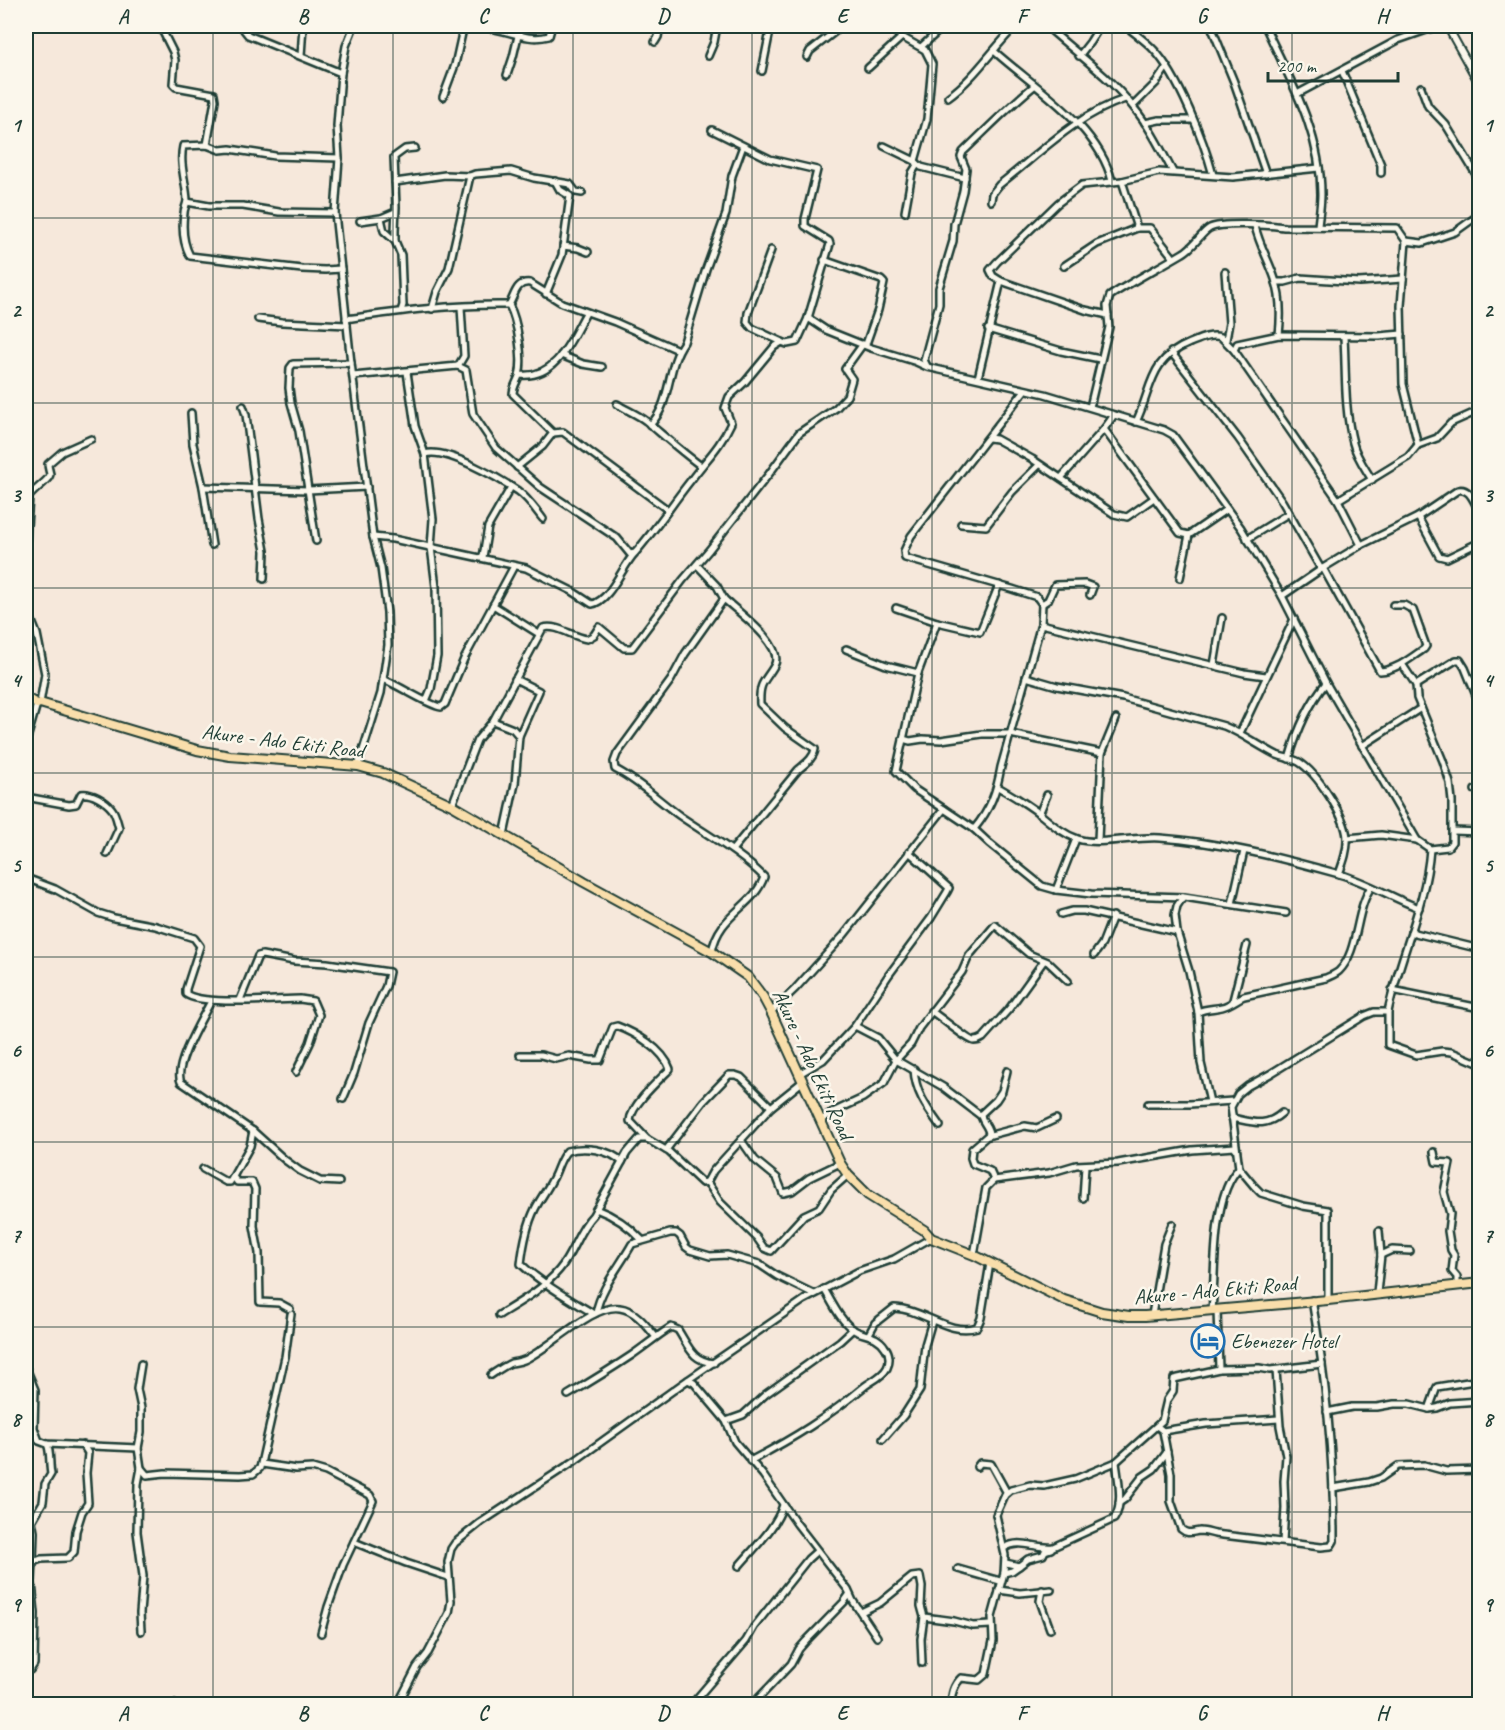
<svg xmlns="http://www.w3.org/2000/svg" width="1505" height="1730" font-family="Caveat,sans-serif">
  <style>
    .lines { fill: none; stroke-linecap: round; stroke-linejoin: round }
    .minor-casing { stroke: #1f3d34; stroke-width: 10 }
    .tertiary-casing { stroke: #1f3d34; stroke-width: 10 }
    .primary-casing { stroke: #1f3d34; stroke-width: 12 }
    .minor { stroke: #fbf7ec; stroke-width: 5 }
    .tertiary { stroke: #fbf7ec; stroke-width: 6 }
    .primary { stroke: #f9deab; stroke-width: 8 }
    .grid { fill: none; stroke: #1f3d34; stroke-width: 1.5; stroke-opacity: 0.55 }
    .labels { text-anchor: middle; stroke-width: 5; stroke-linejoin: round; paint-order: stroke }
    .street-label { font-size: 21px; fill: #1f3d34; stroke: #fbf7ec }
    .poi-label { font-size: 21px; fill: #1f3d34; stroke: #fbf7ec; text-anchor: start }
    .neatline { fill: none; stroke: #1f3d34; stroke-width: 2 }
    .grid-label { font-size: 20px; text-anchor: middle; font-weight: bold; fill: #1f3d34 }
  </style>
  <rect width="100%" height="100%" fill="#f6e8db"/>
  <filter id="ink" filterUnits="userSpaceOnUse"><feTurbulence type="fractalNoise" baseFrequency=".0167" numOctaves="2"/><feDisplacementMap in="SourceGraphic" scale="12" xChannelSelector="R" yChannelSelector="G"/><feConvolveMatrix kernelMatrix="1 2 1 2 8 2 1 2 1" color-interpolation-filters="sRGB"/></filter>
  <g filter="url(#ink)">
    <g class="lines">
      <!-- minor casing -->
      <g class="minor-casing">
        <g id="minor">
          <path d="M244,26V30L248,35L341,73"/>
          <path d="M354,26L346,46L341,73L337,126L339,158L335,213L351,363L373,537L381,568L387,612L388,645L381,693L358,766"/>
          <path d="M439,26C447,27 456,29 463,29C472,29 479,27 488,28C509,30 527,42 549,36L551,29"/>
          <path d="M697,26L710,28L715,26"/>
          <path d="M887,26L902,37L925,50L932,64L927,119L915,161"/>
          <path d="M1046,26C1075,52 1110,77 1134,108C1150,127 1161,150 1173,172"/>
          <path d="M1126,26C1135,34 1146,41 1154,50C1178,75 1204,141 1213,175"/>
          <path d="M1211,26L1234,82L1266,174"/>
          <path d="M1265,26C1290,80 1321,132 1321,194C1321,205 1319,216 1318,226"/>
          <path d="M161,28L173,52L175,60L173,84L176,87L214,94L215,100L207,145"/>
          <path d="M655,42L658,37L660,26"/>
          <path d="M921,47L944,26"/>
          <path d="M994,51C1035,88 1098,125 1112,181"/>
          <path d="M301,56L303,26"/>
          <path d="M708,56L714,42L717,26"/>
          <path d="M1079,56L1090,42L1100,26"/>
          <path d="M807,57L810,51L842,26"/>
          <path d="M868,68L902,37"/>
          <path d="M762,71L771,26"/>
          <path d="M1342,71L1381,165V173"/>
          <path d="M507,75L513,57L518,36"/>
          <path d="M1421,87L1428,106L1446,125L1480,181"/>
          <path d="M1299,93L1398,40L1438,26"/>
          <path d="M443,97L455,65L463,29"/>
          <path d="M948,97C975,78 993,48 1016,26"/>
          <path d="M1133,106L1156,83L1166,68"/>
          <path d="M1145,123L1159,120H1193"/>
          <path d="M712,130L770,159L817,170L805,219V226L829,241L830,244L808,318"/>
          <path d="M884,146L915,161L921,167L965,178"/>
          <path d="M339,158L275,156L230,149L220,150L207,145L183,146C179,164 186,182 187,200C187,205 184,208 184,213C182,228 183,243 190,256L302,269L325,270L341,269"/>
          <path d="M395,182L445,175L470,176"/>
          <path d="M991,201L992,194L999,185C1039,154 1076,115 1125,99"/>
          <path d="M187,202L209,206H243L279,212L335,213"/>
          <path d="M905,212L912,173L917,165"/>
          <path d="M381,218L384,231L395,241"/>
          <path d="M360,221L381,218L395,212"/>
          <path d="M1255,226C1259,244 1269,261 1275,279C1281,296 1281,317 1279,335"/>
          <path d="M1137,228H1150L1173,257"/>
          <path d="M1406,241L1422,243L1455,232L1480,214"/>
          <path d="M563,246L578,248L588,252"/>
          <path d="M771,250L748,313L747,322L752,328L782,342L787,344L797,342L808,318L826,330L871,348L914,361L927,367L1045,394L1164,430L1173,435L1241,528L1282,596L1326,683L1417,840L1430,849L1448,847L1452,842V801L1450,783L1443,761L1417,698L1416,685L1402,664"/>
          <path d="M824,260L881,280L884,283L878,310L866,344"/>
          <path d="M1064,266L1097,244L1137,228L1122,181"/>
          <path d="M1225,272L1229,323L1226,340"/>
          <path d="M1276,282H1285L1300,278L1359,282L1403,279"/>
          <path d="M546,294L562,255L570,196L560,190L555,181"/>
          <path d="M509,305C515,295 516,281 530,283L562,303L615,322L678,350"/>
          <path d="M509,305C517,320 524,359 519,376C517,382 513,387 513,394L553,433"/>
          <path d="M432,309L437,292L449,268L470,176L475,174L511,171L534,178L570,184L576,192L582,193"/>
          <path d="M401,311L403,305L401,255L395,241V231L396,207L394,157L405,149L415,148"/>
          <path d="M1108,315L1085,310L1001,281L993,276L990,270L997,262L1058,203L1082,185L1122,181L1159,172L1233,177L1319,168"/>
          <path d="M258,319L282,322L347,325"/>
          <path d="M346,319C400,311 454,304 509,305"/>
          <path d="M988,329L1061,351L1100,359"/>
          <path d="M1344,337C1346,371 1344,409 1353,443C1356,456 1365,468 1372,480"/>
          <path d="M1234,350L1237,344L1279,335L1379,336L1402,334"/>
          <path d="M1171,352L1238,438L1282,501L1321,569"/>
          <path d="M561,355L583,364L602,367"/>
          <path d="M458,366L464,356L461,307"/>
          <path d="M927,366L924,360L939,304V288L953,241L954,224L963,191L966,169L961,157L963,152C986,130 1009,106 1034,86"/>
          <path d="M407,372L415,426L425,454L433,519L431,547L436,587L437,656L431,689L426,701"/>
          <path d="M520,375C557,379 571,339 586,313"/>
          <path d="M353,376L458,366L466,370L473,414L496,448L540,487L617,538L630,554L635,553C655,530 672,504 691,480C707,458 719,449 731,423L725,408L729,397L745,382L774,347L782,342"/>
          <path d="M978,378L1001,281"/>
          <path d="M617,404C626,410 637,414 646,421C664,436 682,452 701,466"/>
          <path d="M243,406L246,415L259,519L265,551L264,579"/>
          <path d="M1090,407L1109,327L1107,306L1110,296C1134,280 1158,268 1183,253C1194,247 1201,233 1210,228C1222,222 1270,225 1284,227L1397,228L1406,241L1401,306L1403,384L1418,445L1408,457L1338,500"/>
          <path d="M191,413L193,444L203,487L212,545"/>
          <path d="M1136,422C1153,387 1148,360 1190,343C1200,339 1210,334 1221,337L1234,350L1338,500L1361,545"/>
          <path d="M650,425C672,403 666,367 684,342L706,269L726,214L732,176L743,146"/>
          <path d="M1104,429L1180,533L1189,535L1227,509"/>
          <path d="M989,438L996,439L1032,459L1114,514L1127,517L1154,498"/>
          <path d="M1418,445L1437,438L1451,423L1480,410"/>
          <path d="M425,454C446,447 500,479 518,491C528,498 535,509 543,519"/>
          <path d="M517,467L543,446L553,433L563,432L668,510"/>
          <path d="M1061,478L1104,429L1114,415"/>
          <path d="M203,487L308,490L367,487"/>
          <path d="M26,496L29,497C33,490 50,480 50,474C49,470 48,467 48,464L62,452L91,439"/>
          <path d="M1418,517L1439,556L1447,558L1480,542"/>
          <path d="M961,524L986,526L1012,492L1039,465"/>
          <path d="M373,537L393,539L526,568L572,591L592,604C610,601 622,567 634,554"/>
          <path d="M1247,539L1289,513"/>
          <path d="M316,541L299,431L291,403L289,388L290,368L293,364L351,363"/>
          <path d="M26,542L29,497"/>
          <path d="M483,557L488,527L511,487"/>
          <path d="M697,565L717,586L724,599L685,654L671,680L617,754L614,762L615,769C640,782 658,800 680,816C709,836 739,852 764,877C754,907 718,914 712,952"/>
          <path d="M1323,568L1380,671C1397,670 1410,658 1424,649L1426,646L1413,610L1404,605H1393"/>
          <path d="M1180,578L1189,535"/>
          <path d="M26,580L31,619L37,634L45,674L40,703"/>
          <path d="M1282,596L1323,568L1361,545L1418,517L1458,490C1470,487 1474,503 1480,512"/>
          <path d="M724,599C738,612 786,646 774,666C764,683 759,682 760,704L785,728L815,749C814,758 805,764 798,770L733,849"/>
          <path d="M1042,604L1048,600L1055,585L1085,584L1093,587L1090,595"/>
          <path d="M493,605L539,634"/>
          <path d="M896,608L937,622L980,632L999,585"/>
          <path d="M937,622L918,673L896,771L914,789L944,809"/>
          <path d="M1041,624L1244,673L1266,676"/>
          <path d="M846,649L886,665L918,673"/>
          <path d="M1214,665L1222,618"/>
          <path d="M1026,677L1057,686L1123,698L1224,726C1243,734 1259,746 1277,755C1284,758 1292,758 1299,762C1317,773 1346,817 1347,838C1348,850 1343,863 1339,874"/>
          <path d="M383,679C396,684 432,707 441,707L445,704L464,659L514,566"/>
          <path d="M515,679L539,691L519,736"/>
          <path d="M1471,682L1480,679"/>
          <path d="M1416,685L1456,660H1460L1465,668L1480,705"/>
          <path d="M493,721L513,729L519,736L515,784L504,835"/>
          <path d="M1240,733L1294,619"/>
          <path d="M903,739L910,741L923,739L941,740L982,734H1010L1102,753L1098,840"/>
          <path d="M26,742L37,704"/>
          <path d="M1362,746L1421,708"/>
          <path d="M1102,753L1116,719"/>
          <path d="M1289,759C1297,731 1308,705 1326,683"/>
          <path d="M998,787C1012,795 1027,804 1040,814C1052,824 1063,834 1078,839C1098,846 1137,836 1160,838C1219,842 1282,858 1339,874C1367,882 1392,898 1419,908"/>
          <path d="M1475,790H1480"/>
          <path d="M26,797L69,805L76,804L81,794C91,792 106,801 112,809C116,814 117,822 119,828L107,854"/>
          <path d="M452,805L477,740L493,721L543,628C558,624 572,637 587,639L594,635L599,627L624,648H632L683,580L709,550L769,474L799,433L836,408L847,396L852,379L845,369L863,344"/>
          <path d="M1039,814L1047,795"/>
          <path d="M974,829C990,810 997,791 1001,767L1041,624L1042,604L1037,597L1012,589L905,558L904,551L911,536L1025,390"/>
          <path d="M1453,831L1480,832"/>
          <path d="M1347,838L1381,835L1417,840"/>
          <path d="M26,878L55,889L98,913L114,918L156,926L194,938L200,946L186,989V994C202,1006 278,999 300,999L313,1001L319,1015L310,1043L296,1072"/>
          <path d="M1056,890L1076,839"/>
          <path d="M1183,897L1177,906L1175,915L1177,932L1189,971L1198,1012L1201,1063L1210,1102"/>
          <path d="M1232,904L1244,851"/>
          <path d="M1061,914L1072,911H1084L1177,932"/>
          <path d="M1411,932L1480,949"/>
          <path d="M1094,955L1102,944L1113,916"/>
          <path d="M1392,990L1480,1008"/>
          <path d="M240,1000L258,956L262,955L294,961L327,963L389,972L386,986L369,1023L354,1073L343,1099"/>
          <path d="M1233,1000L1247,945"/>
          <path d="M211,1001C203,1017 173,1066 181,1082L253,1131L285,1160L300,1171L320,1181L339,1182"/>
          <path d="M931,1011C939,1016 969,1041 974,1041C978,1041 980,1040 983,1038L1009,1009L1043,962"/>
          <path d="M771,1012L795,989L844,935L944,809L974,829L989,843L1042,886L1056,890L1091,894L1184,897L1286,913"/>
          <path d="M1198,1012C1206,1008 1214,1009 1222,1007C1230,1005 1237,999 1244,996L1326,978C1330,976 1336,974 1339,971C1359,951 1355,911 1371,887"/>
          <path d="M1388,1012V1045L1416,1055L1442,1051L1452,1052L1480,1064"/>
          <path d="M855,1026L878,1038L896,1060L943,1087L981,1116"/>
          <path d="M520,1055H541L556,1059L569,1056L591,1060H600L613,1027L617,1026C636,1033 663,1049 670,1069C659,1080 631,1105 630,1121L647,1139L669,1152L702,1183L707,1182"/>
          <path d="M914,1069C915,1092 927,1108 940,1126"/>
          <path d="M799,1074L823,1060L855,1026L888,976L931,918L947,892L949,888L909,852"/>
          <path d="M1148,1104H1190L1233,1101"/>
          <path d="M1232,1118C1253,1122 1265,1128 1282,1113"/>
          <path d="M820,1121L833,1112L863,1098L884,1083L896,1060L911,1044L919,1028L962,972L969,956L995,925L1029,954L1048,962L1068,981"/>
          <path d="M989,1136C990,1126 981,1123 981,1114L996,1100L1002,1091L1007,1071"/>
          <path d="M741,1140L755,1160L777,1178L783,1193L792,1191L809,1178L840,1163"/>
          <path d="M666,1150L703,1102L729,1075H735L741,1077L771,1107"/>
          <path d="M1434,1152L1436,1162L1450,1163L1444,1192L1450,1214L1448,1231L1451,1250L1454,1255L1452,1271L1457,1277V1286"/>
          <path d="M203,1169L226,1182H230L250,1146L253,1131"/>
          <path d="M234,1178L237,1182H252L255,1189L254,1226L259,1253L260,1302L279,1303L290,1309"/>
          <path d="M994,1180L990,1171L973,1164L971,1158L972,1149L987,1136L1025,1126L1037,1128L1056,1119"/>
          <path d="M707,1182L720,1202L757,1238L764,1248L771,1251L804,1215L819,1208L831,1190L848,1175"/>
          <path d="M707,1182L713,1171L771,1107L802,1082"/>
          <path d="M1083,1198L1085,1166"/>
          <path d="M596,1209C615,1216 628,1225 642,1240"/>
          <path d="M974,1255L986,1188L994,1180L1049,1173L1076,1165L1118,1163L1192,1150L1235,1147"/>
          <path d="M1381,1255L1392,1250L1410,1251"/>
          <path d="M1377,1293L1381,1255L1379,1231"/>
          <path d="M1328,1300V1210L1303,1206L1261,1193L1254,1186L1239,1168L1231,1107L1238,1094L1248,1086L1270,1074L1364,1016L1374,1012H1388C1399,957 1426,905 1430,849"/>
          <path d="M1212,1310C1216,1271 1211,1197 1239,1168"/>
          <path d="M596,1313C601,1287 620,1266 632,1244L670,1233H676L680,1236L686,1247L690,1250L710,1256L727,1255L759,1264L777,1276L814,1294"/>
          <path d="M594,1314C571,1300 541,1283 521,1264C523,1247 527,1225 535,1209C540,1199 547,1190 552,1180C558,1170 559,1159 567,1151C584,1146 609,1149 622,1162"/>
          <path d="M499,1315C520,1302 543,1289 559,1270C573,1254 578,1230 593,1215L627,1153L639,1139H647"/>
          <path d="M1152,1315L1164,1244L1172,1224"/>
          <path d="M869,1334L875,1323L894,1308C923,1309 949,1336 977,1327L981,1318L990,1263"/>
          <path d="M141,1364L137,1389L141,1408V1432L138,1448L141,1468L138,1484L137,1532L143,1576L140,1613L141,1631"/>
          <path d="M26,1368L35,1390L34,1428L39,1441L47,1444L138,1448"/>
          <path d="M1219,1369L1259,1368L1270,1370L1322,1364"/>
          <path d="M1276,1370L1280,1426L1286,1456L1284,1481L1285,1508L1283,1542"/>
          <path d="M491,1375C497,1371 504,1366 511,1363C515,1362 520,1362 524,1360C549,1349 594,1303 620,1308C635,1310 646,1325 655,1336"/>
          <path d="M688,1380L694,1383L726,1421L735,1442L763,1475L797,1524L848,1590L853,1601L877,1637"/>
          <path d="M568,1395C590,1382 611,1369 632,1355C645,1346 657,1336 671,1327L678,1330C689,1347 692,1361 714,1363"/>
          <path d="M1429,1409L1437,1387L1480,1380"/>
          <path d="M1327,1412L1352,1407H1377L1394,1404H1409L1429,1409L1437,1408L1450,1403L1480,1401"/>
          <path d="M726,1421L743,1415L766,1394L840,1341L853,1329"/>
          <path d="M1157,1426L1163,1431L1171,1474V1501L1181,1529C1188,1535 1191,1532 1200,1531C1205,1531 1210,1533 1215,1534L1321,1547L1331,1546L1334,1541C1334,1460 1326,1379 1312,1300"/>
          <path d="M1163,1431L1206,1424L1279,1419"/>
          <path d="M883,1439L904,1415L920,1390L925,1345L932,1321"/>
          <path d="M750,1461C794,1438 828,1417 865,1386C873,1380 882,1377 887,1368C890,1362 890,1353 885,1347C877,1334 864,1336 854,1330C840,1321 832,1302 824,1289"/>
          <path d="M262,1464L296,1469L312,1468L326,1472L370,1495L373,1501L343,1565L328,1607L321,1633"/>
          <path d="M977,1467L980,1463L991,1464L1007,1493"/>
          <path d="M141,1468L147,1475L165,1473L240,1475L253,1474L260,1468L285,1357L291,1314"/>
          <path d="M1333,1488L1369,1482L1381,1478L1398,1466L1424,1465L1446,1471L1480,1470"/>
          <path d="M1119,1503L1125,1499L1142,1477L1154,1469L1167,1452"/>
          <path d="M354,1542L406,1563L448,1577"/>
          <path d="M1004,1548C1021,1538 1035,1549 1053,1547L1114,1519C1124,1504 1118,1479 1116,1462"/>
          <path d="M33,1562L34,1532L32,1521L43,1502L45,1484L51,1474C49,1464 51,1452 47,1444"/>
          <path d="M1006,1563L1019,1566L1028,1559L1043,1555L1045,1551L1051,1549"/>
          <path d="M739,1566C754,1548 776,1528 783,1505"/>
          <path d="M958,1569L1000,1581"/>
          <path d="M1004,1573L1012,1571L1019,1566"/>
          <path d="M999,1590L1020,1593L1051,1590"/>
          <path d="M1042,1590L1040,1601L1050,1629"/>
          <path d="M861,1612L880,1603L912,1577L920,1576L922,1587L921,1606L924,1617L921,1639L922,1663"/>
          <path d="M924,1617L954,1621L973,1626L991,1625"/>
          <path d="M26,1671L30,1670L34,1664L35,1613L32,1583L33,1562L41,1559L68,1558L74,1552L76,1531L82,1512L88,1503L86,1473L88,1453L83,1445"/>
          <path d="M170,1704H174"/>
          <path d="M398,1704L417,1667L428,1653L449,1613L451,1601L448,1562L451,1549L455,1543L480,1523L576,1460L682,1384L804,1300L859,1271L894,1259L931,1238"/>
          <path d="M692,1704L746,1641L754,1627L808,1559L817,1551"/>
          <path d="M753,1704L791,1664L799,1649L806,1641L844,1602L849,1595"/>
          <path d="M951,1704C952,1694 953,1686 961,1678L979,1680L986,1674L993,1641L992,1617L1004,1573L1005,1555L996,1515L1005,1495L1011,1490L1030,1485L1044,1486L1075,1479L1116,1462L1162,1421L1167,1400L1173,1391L1174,1379L1219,1369L1217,1310"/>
        </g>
      </g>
      <!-- tertiary casing -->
      <g class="tertiary-casing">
        <path id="tertiary" d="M1447,26L1480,85"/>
      </g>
      <!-- primary casing -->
      <g class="primary-casing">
        <path id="primary" d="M26,698L37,704L40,703L197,750L230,756L358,766L383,773L452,805L584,882L712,952L748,977L763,997L771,1012L840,1163L848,1175L868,1195L924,1230L931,1238L974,1255L1064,1300L1102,1312L1129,1316H1145L1328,1300L1480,1283"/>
      </g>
      <!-- minor -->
      <use href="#minor" class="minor"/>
      <!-- tertiary -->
      <use href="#tertiary" class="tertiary"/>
      <!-- primary -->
      <use href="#primary" class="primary"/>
    </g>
  </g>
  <!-- grid -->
  <path class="grid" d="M213,26V1704M393,26V1704M573,26V1704M752,26V1704M932,26V1704M1112,26V1704M1292,26V1704M26,218H1480M26,403H1480M26,588H1480M26,773H1480M26,957H1480M26,1142H1480M26,1327H1480M26,1512H1480"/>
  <!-- icons -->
  <defs>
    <g id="hotel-ring" transform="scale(1.725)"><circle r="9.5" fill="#fbf7ec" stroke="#1f6fb2" stroke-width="1.5"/><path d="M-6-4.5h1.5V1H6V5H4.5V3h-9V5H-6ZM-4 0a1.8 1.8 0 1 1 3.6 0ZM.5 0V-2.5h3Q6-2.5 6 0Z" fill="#1f6fb2"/></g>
  </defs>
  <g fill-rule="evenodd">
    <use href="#hotel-ring" x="1208" y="1341"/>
  </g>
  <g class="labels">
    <!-- street labels -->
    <g class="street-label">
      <text transform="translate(283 741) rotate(7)" y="7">Akure - Ado Ekiti Road</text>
      <text transform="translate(813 1064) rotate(65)" y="7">Akure - Ado Ekiti Road</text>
      <text transform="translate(1215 1290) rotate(-5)" y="7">Akure - Ado Ekiti Road</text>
    </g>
    <!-- poi labels -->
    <g class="poi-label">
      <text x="1231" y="1348">Ebenezer Hotel</text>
    </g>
  </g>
  <!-- margin -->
  <rect width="1505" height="1730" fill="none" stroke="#fbf7ec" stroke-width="66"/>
  <!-- scale -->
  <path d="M1268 72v9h130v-9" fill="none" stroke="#1f3d34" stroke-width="3"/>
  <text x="1277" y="72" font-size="18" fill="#1f3d34" stroke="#fbf7ec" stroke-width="4.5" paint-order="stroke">200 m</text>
  <rect x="33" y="33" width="1439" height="1664" class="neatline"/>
  <g class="grid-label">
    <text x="123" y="23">A</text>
    <text x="303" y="23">B</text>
    <text x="483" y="23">C</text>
    <text x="663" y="23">D</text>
    <text x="842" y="23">E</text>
    <text x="1022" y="23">F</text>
    <text x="1202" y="23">G</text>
    <text x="1382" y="23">H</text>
    <text x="16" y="132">1</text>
    <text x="1488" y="132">1</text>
    <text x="16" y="317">2</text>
    <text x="1488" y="317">2</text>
    <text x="16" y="502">3</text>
    <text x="1488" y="502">3</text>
    <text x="16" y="687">4</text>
    <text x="1488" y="687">4</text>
    <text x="16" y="872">5</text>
    <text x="1488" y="872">5</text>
    <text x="16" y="1057">6</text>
    <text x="1488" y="1057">6</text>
    <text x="16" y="1242">7</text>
    <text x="1488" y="1242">7</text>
    <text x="16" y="1426">8</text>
    <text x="1488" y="1426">8</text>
    <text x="16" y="1611">9</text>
    <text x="1488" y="1611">9</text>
    <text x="123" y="1720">A</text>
    <text x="303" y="1720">B</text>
    <text x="483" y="1720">C</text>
    <text x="663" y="1720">D</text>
    <text x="842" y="1720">E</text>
    <text x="1022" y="1720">F</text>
    <text x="1202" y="1720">G</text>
    <text x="1382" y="1720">H</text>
  </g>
</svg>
